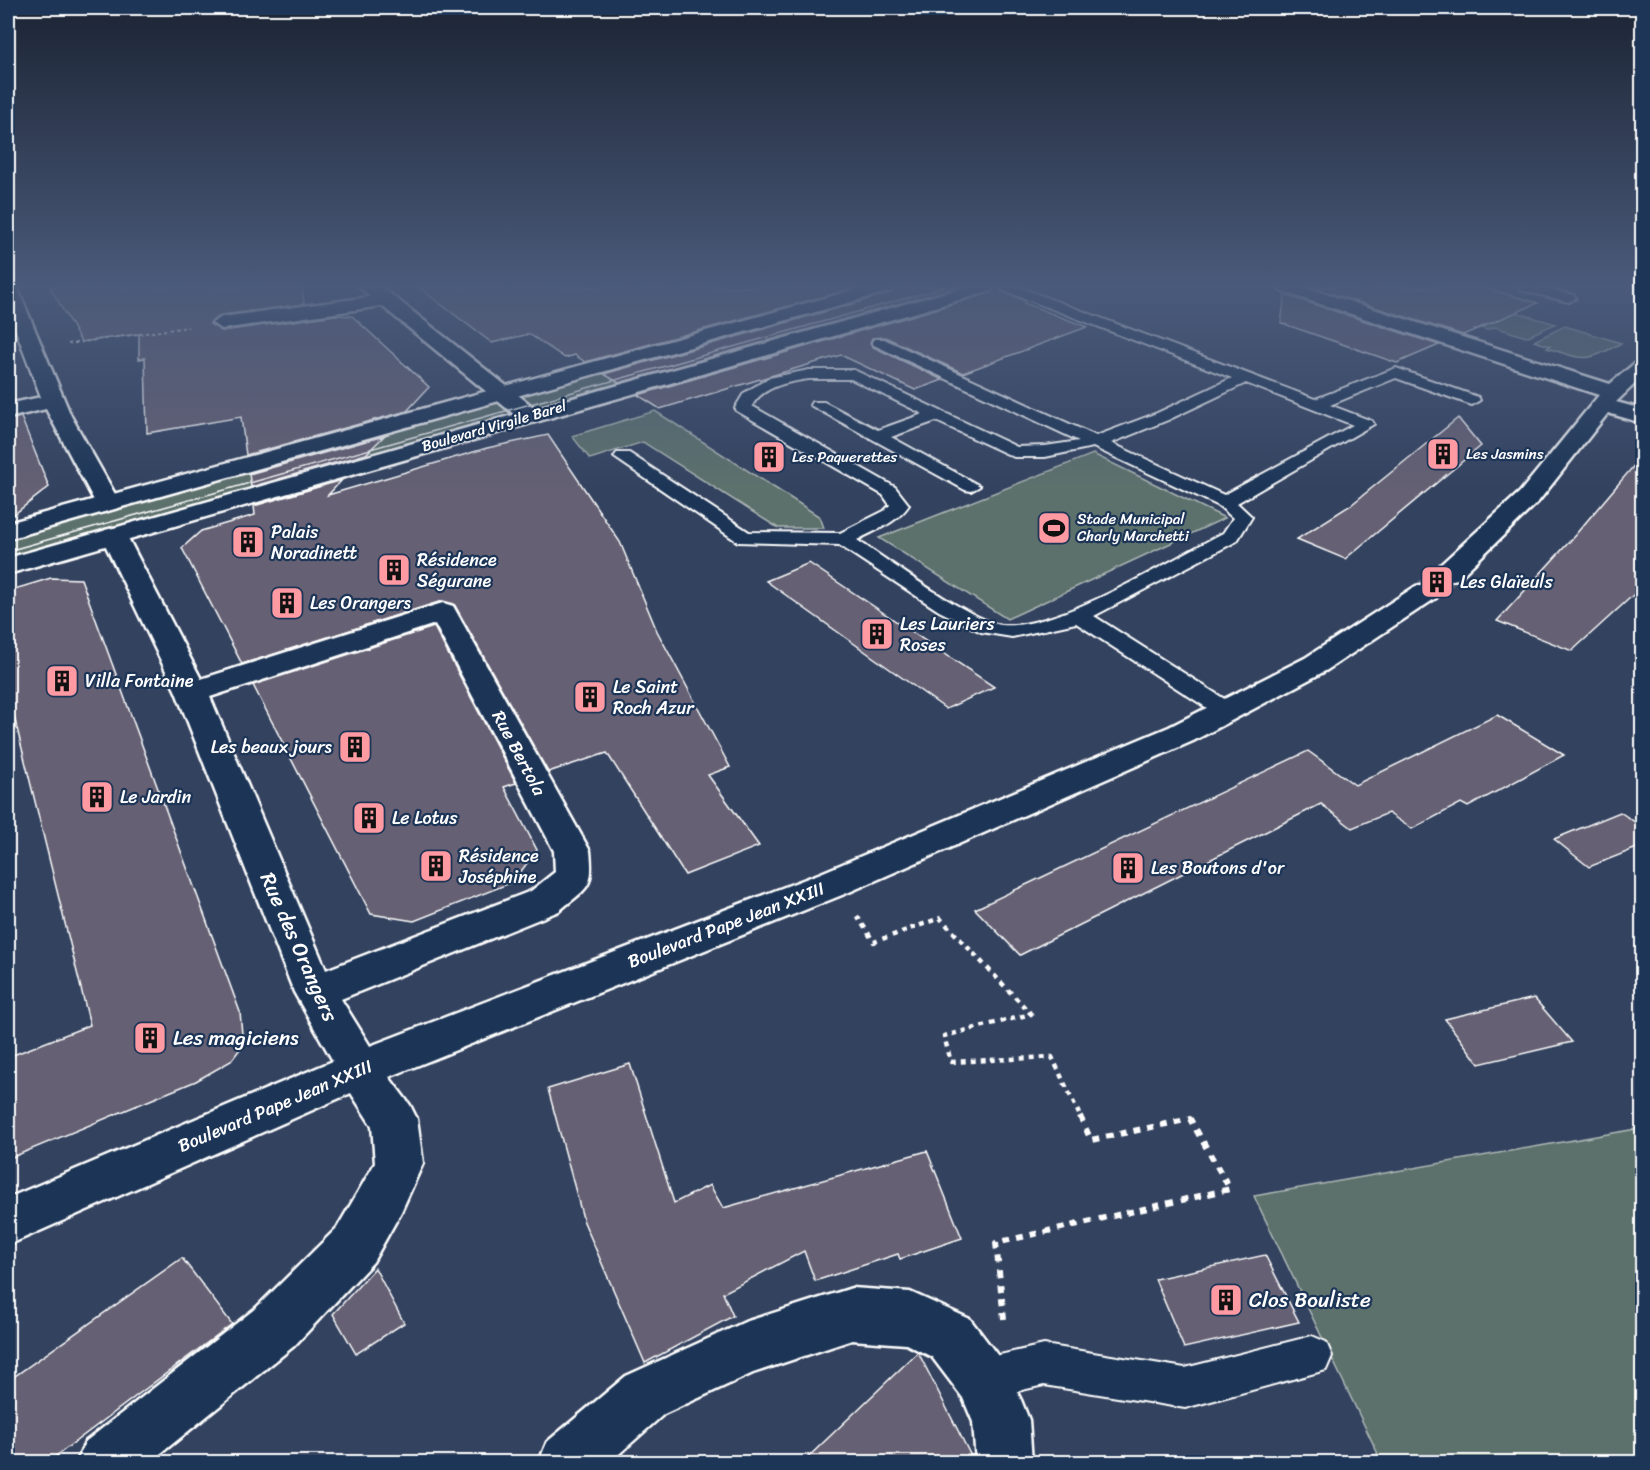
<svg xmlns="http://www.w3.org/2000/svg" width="1650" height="1470" font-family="Sriracha,sans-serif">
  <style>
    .green { fill: #5d716c; stroke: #aeb8b6; stroke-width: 1.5 }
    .building { fill: #656073; stroke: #fff; stroke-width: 1.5 }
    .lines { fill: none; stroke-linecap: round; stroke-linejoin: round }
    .minor-tunnel { stroke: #525e77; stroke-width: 26; stroke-dasharray: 26 13; stroke-linecap: butt }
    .service-casing { stroke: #fff; stroke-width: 4 }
    .minor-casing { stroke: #fff; stroke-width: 5 }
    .secondary-casing { stroke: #fff; stroke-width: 5 }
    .path-far2 { stroke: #fff; stroke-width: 2; stroke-dasharray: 3 3; stroke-linecap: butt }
    .path-far1 { stroke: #fff; stroke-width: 4.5; stroke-dasharray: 5 5; stroke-linecap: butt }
    .path { stroke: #fff; stroke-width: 6; stroke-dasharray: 7 7; stroke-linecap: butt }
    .service { fill: #1d3557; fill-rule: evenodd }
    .minor { fill: #1d3557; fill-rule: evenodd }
    .secondary { fill: #1d3557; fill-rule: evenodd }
    .tram { stroke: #fff; stroke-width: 1.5 }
    .labels { text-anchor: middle; stroke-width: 4.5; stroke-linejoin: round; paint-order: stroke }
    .far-street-label { font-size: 15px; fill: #fff; stroke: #1d3557 }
    .far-poi-label { font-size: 15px; fill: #fff; stroke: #1d3557; text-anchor: start }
    .poi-label { font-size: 18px; fill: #fff; stroke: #1d3557; text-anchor: start }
    .street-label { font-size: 18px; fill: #fff; stroke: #1d3557 }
    .near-street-label { font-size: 21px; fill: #fff; stroke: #1d3557 }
    .near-poi-label { font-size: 21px; fill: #fff; stroke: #1d3557; text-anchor: start }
  </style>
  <rect width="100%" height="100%" fill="#33425f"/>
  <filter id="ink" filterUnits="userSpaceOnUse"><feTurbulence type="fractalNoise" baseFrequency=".0167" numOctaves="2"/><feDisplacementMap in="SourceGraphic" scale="12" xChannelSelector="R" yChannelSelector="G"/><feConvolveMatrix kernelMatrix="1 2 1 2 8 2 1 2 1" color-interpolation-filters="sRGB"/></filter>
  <g filter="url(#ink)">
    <!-- green -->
    <g class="green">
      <path d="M1492,305L1555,324L1526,337L1495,327L1487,330L1455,320Z"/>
      <path d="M1565,326L1621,343C1587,363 1584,360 1547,348L1550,346L1534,341Z"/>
      <path d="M711,343L727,352L8,557V539Z"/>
      <path d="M655,411L820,517L824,528H778L643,442L590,459L572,436Z"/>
      <path d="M1093,454L1225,518L1007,619L879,538Z"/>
      <path d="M1642,1128V1462H1349L1378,1454L1254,1196Z"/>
    </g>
    <!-- building -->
    <g class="building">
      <path d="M50,287H302L304,304L222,315L210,324L222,331L336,315L352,316L429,387L407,411L246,455L241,417L147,433L145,358L139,359V334L81,342Z"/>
      <path d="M418,287H858L585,362L575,355L565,358L529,334L492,343Z"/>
      <path d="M895,287H958L619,383L604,374L891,293Z"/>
      <path d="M995,287H1000L1002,292L1025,301L1024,303L1087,327L963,373L885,337L872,338L870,343L873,347L943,380L915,390L841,355L660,409L638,395L991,293Z"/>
      <path d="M1310,287H1481L1538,303L1463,335Z"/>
      <path d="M1285,295L1439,345L1397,363L1281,323Z"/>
      <path d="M21,417L49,487L8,519V420Z"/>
      <path d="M1458,418L1481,446L1345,559L1297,539L1351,505Z"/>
      <path d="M548,435L620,542L657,631L730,767L708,775L759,846L685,875L607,753L548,772L454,604L442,601L242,664L182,548L201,531L255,515L254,506L342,480L328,495L487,448Z"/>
      <path d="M384,436L366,454L251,487L249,474Z"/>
      <path d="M1642,456V587L1572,651L1497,621L1570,541Z"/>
      <path d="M809,563L994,687L946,709L766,581Z"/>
      <path d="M51,578L81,579L240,1012L243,1045L231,1061L196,1081L8,1159V1057L90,1025L13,712L8,713V591Z"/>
      <path d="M434,627L516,783L504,787L537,850L513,882L414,921L371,914L253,685Z"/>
      <path d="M1497,715L1564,755L1468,807L1461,803L1412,829L1388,813L1352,828L1321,804L1020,955L975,909L1308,751L1355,785Z"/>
      <path d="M1620,812L1642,827V846L1589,867L1554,839Z"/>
      <path d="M1534,998L1572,1042L1479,1064L1445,1019Z"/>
      <path d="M630,1064L674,1203L710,1185L723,1208L927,1151L962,1238L900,1259L898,1254L815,1281L804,1251L723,1293L733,1316L645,1363L584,1222L548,1089Z"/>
      <path d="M1265,1255L1299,1322L1184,1348L1155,1279Z"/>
      <path d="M182,1258L232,1324L48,1462H8V1381Z"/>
      <path d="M375,1268L404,1323L356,1354L333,1314Z"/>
      <path d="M918,1352L974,1462H803Z"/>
    </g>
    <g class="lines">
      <!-- minor-tunnel -->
      <path class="minor-tunnel" d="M1426,592L1448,573"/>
      <!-- service casing -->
      <g class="service-casing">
        <g id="service">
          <path d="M1002,287H1019L1315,399L1396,368L1478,397L1480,400L1472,405L1466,403L1396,378L1330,405L1372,421L1374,424L1237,503L1252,517L1237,541L1094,616L1237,707L1241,712L1237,717L1229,719L1221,717L1076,623L1012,637L981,632L939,611L839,545L738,542L614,457L617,453H629L749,532L840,533L884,511L890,505L883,495L737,411L735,408L744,393L769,378L809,370H854L1017,447L1045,446L1079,441L874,345L872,342L874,339H884L1096,436L1157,413L1232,378L1003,290ZM809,379H851L923,414L878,430L824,402H812L810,405L965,490L971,491L980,486L891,437L936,421L1014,457H1045L1093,447L1219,506L1233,518L1223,533C1170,560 1059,630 1002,625C971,621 886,559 857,540C876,530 897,523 909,505L895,487L752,406C763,386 788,382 809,379ZM1246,383L1353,425L1224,495L1111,443L1168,420Z"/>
          <path d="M1518,287H1539L1574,295L1576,298L1569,302L1520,290Z"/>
          <path d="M1312,1336L1326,1342L1332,1356L1326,1370L1185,1408L1044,1385L982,1399L968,1393L962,1379L968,1365L982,1359L1044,1345L1185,1368Z"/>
        </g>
      </g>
      <!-- minor casing -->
      <g class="minor-casing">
        <g id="minor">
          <path d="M8,287H17L71,416L120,503L116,508L107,511L98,508L46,409L8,418V404L41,397L8,309Z"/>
          <path d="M360,287H380L393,296L537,410L540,415L537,420H521L382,306L222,329L212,323L222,317L370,297Z"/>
          <path d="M1278,287H1304L1610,384L1635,363L1642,361V377L1616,402L1642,409V423L1608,413L1538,502L1458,579L1448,581L1438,579L1434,573L1438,567L1520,492L1599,395L1281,291Z"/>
          <path d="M114,528L123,530L127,536L201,679L433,606L443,603L453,606L590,851C594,890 587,887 559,911L341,999L370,1046L821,873L1169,727L1305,658L1416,586L1426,584L1436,586L1440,592L1436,598L1327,670L1193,741L847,893L389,1077L410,1105L417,1119L423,1163L401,1212L373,1262L294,1346L150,1462H77L85,1442L256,1308L337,1228L375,1163L372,1126L351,1093L8,1245V1198L333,1061L294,992L176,692L101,536L105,530ZM435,624L554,851L555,872L531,891L326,970L210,697Z"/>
          <path d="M852,1288L910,1292L970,1319L1001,1360L1021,1400L1029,1420L1032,1462H976L973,1422L963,1398L932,1357L906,1344L852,1340L753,1373L664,1414L610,1462H539L547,1442L626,1376L745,1322Z"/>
        </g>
      </g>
      <!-- secondary casing -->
      <g class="secondary-casing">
        <g id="secondary">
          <path d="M865,287H893L890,291L8,539V523Z"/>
          <path d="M965,287H993L990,291L8,574V558Z"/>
        </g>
      </g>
      <!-- path-far2 -->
      <path class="path-far2" d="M68,344L188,327"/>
      <!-- path-far1 -->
      <path class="path-far1" d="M857,916L874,942L940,918L1031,1014L944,1036L951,1062L1052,1057L1079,1114"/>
      <!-- path -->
      <path class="path" d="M1004,1319L996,1243L1230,1189L1190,1119L1091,1140L1078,1112"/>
      <!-- service -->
      <use href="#service" class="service"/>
      <!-- minor -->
      <use href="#minor" class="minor"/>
      <!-- secondary -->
      <use href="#secondary" class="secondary"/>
      <!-- tram -->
      <path class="tram" d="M8,551L946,287"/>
    </g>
  </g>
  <!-- sky -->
  <linearGradient id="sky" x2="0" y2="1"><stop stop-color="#1c2434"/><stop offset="0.58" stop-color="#4a5a7a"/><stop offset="1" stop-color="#4a5a7a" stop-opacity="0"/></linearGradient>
  <rect width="1650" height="492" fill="url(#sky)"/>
  <!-- icons -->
  <defs>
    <g id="building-square" transform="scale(1.725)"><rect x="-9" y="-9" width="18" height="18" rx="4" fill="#ff9aa2" stroke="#1d3557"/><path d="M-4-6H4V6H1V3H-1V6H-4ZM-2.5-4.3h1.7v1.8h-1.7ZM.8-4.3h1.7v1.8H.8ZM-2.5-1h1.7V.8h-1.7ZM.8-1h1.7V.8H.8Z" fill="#111"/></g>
    <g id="stadium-square" transform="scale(1.725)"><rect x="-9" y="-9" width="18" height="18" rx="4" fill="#ff9aa2" stroke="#1d3557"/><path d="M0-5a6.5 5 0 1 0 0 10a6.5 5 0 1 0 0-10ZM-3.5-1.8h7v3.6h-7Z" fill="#111"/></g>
  </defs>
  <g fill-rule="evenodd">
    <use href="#building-square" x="1443" y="454"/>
    <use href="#building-square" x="769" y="457"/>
    <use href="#stadium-square" x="1054" y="528"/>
    <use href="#building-square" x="248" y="542"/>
    <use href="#building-square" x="394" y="570"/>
    <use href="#building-square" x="1437" y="582"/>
    <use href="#building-square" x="287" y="603"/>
    <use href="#building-square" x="877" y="634"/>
    <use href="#building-square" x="62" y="681"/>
    <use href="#building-square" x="590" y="697"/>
    <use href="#building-square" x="355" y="747"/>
    <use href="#building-square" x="97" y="797"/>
    <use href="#building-square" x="369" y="818"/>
    <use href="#building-square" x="436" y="866"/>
    <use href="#building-square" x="1128" y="868"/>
    <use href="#building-square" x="150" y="1038"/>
    <use href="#building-square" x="1226" y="1300"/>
  </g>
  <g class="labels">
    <!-- far-street labels -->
    <g class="far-street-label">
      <text transform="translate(494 426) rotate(-16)" y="5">Boulevard Virgile Barel</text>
    </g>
    <!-- far-poi labels -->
    <g class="far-poi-label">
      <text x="1466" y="459">Les Jasmins</text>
      <text x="792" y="462">Les Paquerettes</text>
      <text x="1077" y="524">Stade Municipal<tspan x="1077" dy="17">Charly Marchetti</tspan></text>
    </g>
    <!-- poi labels -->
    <g class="poi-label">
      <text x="271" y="538">Palais<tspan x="271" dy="21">Noradinett</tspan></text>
      <text x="417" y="566">Résidence<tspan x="417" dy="21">Ségurane</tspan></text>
      <text x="1460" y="588">Les Glaïeuls</text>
      <text x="310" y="609">Les Orangers</text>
      <text x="900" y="630">Les Lauriers<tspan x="900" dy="21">Roses</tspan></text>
      <text x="85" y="687">Villa Fontaine</text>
      <text x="613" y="693">Le Saint<tspan x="613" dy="21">Roch Azur</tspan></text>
      <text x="332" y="753" text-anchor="end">Les beaux jours</text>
      <text x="120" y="803">Le Jardin</text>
      <text x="392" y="824">Le Lotus</text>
      <text x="459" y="862">Résidence<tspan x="459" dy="21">Joséphine</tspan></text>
      <text x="1151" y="874">Les Boutons d'or</text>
    </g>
    <!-- street labels -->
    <g class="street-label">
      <text transform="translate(519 753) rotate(62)" y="6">Rue Bertola</text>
      <text transform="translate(726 925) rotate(-21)" y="6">Boulevard Pape Jean XXIII</text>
      <text transform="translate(275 1106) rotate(-23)" y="6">Boulevard Pape Jean XXIII</text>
    </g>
    <!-- near-street labels -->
    <g class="near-street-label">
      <text transform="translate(299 947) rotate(66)" y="7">Rue des Orangers</text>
    </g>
    <!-- near-poi labels -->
    <g class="near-poi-label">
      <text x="173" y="1045">Les magiciens</text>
      <text x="1249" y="1307">Clos Bouliste</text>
    </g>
  </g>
  <!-- margin -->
  <rect width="1650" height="1470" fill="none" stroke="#1d3557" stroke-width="30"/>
  <rect x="15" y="15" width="1620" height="1440" fill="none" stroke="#fff" stroke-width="2" filter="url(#ink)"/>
</svg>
